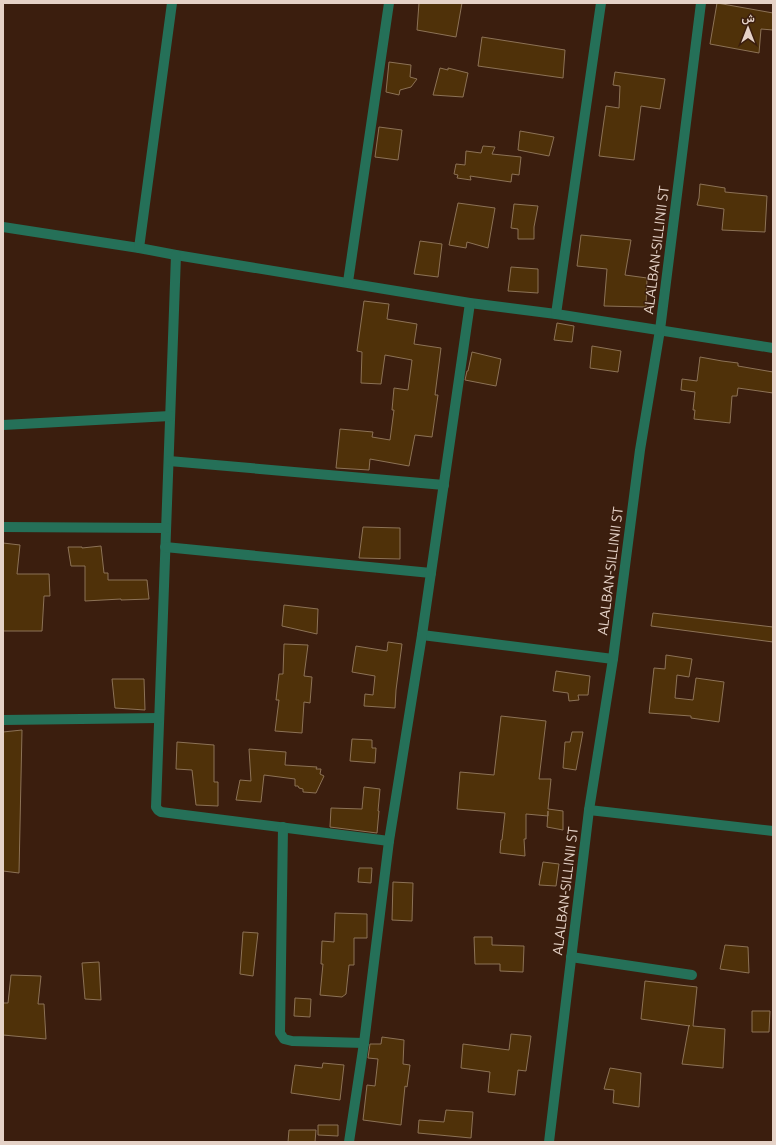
<svg xmlns="http://www.w3.org/2000/svg" width="776" height="1145" font-family="Ubuntu,Vazirmatn,sans-serif">
  <style>
    .building { fill: #4f3109; stroke: #8c7256 }
    .lines { fill: none; stroke-linecap: round; stroke-linejoin: round }
    .minor { stroke: #257058; stroke-width: 10 }
    .labels { text-anchor: middle; stroke-width: 3; stroke-linejoin: round; paint-order: stroke }
    .street-label { font-size: 14px; fill: #e5d2c7; stroke: #3b1e0e }
  </style>
  <rect width="100%" height="100%" fill="#3b1e0e"/>
  <!-- building -->
  <g class="building">
    <path d="M419,3H462L456,37L417,30Z"/>
    <path d="M717,3L773,13V30L761,29L759,53L710,44Z"/>
    <path d="M482,37L565,50L563,78L478,66Z"/>
    <path d="M389,62L411,65L410,77L417,79L411,87L400,90L399,95L386,92Z"/>
    <path d="M440,68L448,70V68L468,73L463,97L433,95Z"/>
    <path d="M615,72L665,79L660,109L641,106L634,160L599,156L606,106L619,108L620,86L613,85Z"/>
    <path d="M379,127L402,130L398,160L375,157Z"/>
    <path d="M520,131L554,137L549,156L518,150Z"/>
    <path d="M483,146L495,147L492,154L521,157L519,175L512,174L511,182L470,176L471,180L457,178L458,175L454,174L456,164L465,165L466,151L481,153Z"/>
    <path d="M700,184L725,188V192L767,196L765,232L722,230L724,209L697,205L699,198Z"/>
    <path d="M458,203L495,208L488,248L467,242L466,248L449,245Z"/>
    <path d="M514,204L538,206L534,227V239H518V229L511,228Z"/>
    <path d="M581,235L631,240L625,275L647,278L646,307L604,306L607,269L577,266Z"/>
    <path d="M420,241L442,244L438,277L414,274Z"/>
    <path d="M511,267L538,269V293L508,291Z"/>
    <path d="M364,301L389,304L387,319L417,324L414,344L441,348L435,395H438L432,437L415,435L409,466L370,459L369,470L336,468L340,429L373,432L372,437L390,440L394,410H392L394,388L408,390L412,360L385,355L381,384L361,383L362,352L357,351Z"/>
    <path d="M557,323L574,326L572,342L554,340Z"/>
    <path d="M592,346L621,351L618,372L590,368Z"/>
    <path d="M472,352L501,359L496,386L465,380L467,371H468Z"/>
    <path d="M700,357L722,361L738,363V366L773,372V393L738,388L737,396H732L730,423L694,419L695,410H693L695,392L681,390L682,379L697,381Z"/>
    <path d="M363,527L400,528V559L359,558Z"/>
    <path d="M3,543L20,545L17,574H49L50,596H44L42,631H3Z"/>
    <path d="M101,546L104,573H108V580H147L149,599L121,600V599L85,601V566H71L68,547H82V548Z"/>
    <path d="M284,605L318,609L317,634L282,626Z"/>
    <path d="M653,613L773,627V642L651,626Z"/>
    <path d="M388,642L402,644L396,690L395,708L364,706L365,694L373,695L375,676L352,672L356,646L387,651Z"/>
    <path d="M284,644L308,645L304,676L312,677L310,703L304,702L302,733L275,731L279,700H276L279,674H283Z"/>
    <path d="M666,655L692,659L689,677L677,675L675,698L693,700L696,678L724,682L719,722L691,718V716L649,713L654,668L665,669Z"/>
    <path d="M556,671L590,676L588,695H578L579,700L569,701L568,693L553,691Z"/>
    <path d="M112,679H144L145,710L115,708Z"/>
    <path d="M501,716L546,721L539,779H551L548,809L563,811V830L547,827L548,811V816L526,814V839H524L525,856L500,853L501,840H502L505,813L457,809L460,772L494,775Z"/>
    <path d="M22,730L19,873L3,871V732Z"/>
    <path d="M572,732H583L576,770L563,768L565,742H570Z"/>
    <path d="M352,739L372,740V748H376L375,763L350,761Z"/>
    <path d="M177,742L214,745V782H218V806L196,805L192,770L176,769Z"/>
    <path d="M249,749L286,752L285,765L317,767L316,769H321L320,774L324,776L316,793L303,792V789L299,788L298,786H295V779L264,775L261,802L236,800L240,780L251,781Z"/>
    <path d="M364,787L380,789L378,811H379L377,833L330,827L331,808L362,809Z"/>
    <path d="M543,862L559,864L556,886L539,885Z"/>
    <path d="M359,868H372L371,883L358,882Z"/>
    <path d="M393,882L413,883L412,921L392,920Z"/>
    <path d="M335,913L367,914V938H354V965H349L346,994L342,997L320,995L323,964H321L322,941L334,942Z"/>
    <path d="M243,932L258,933L253,976L240,974Z"/>
    <path d="M474,937H492V945L524,946L523,972L500,971V964H475Z"/>
    <path d="M725,945L748,947L749,973L720,969Z"/>
    <path d="M99,962L101,1000L85,999L82,963Z"/>
    <path d="M11,975L41,976L38,1004H44L46,1039L3,1035V1003H8Z"/>
    <path d="M645,981L697,987L693,1026L725,1029L723,1068L682,1064L689,1025L690,1026L641,1019Z"/>
    <path d="M295,998L311,999L310,1017L294,1016Z"/>
    <path d="M752,1011H770L769,1032H752Z"/>
    <path d="M511,1034L531,1036L526,1071L518,1070L515,1095L488,1092L490,1072L461,1068L463,1044L509,1050Z"/>
    <path d="M382,1037L404,1040L403,1064L410,1065L407,1087L405,1086L401,1125L363,1120L367,1085L375,1086L378,1059L368,1058L370,1044H381Z"/>
    <path d="M323,1063L344,1065L340,1100L291,1093L295,1065L322,1068Z"/>
    <path d="M610,1068L641,1073L639,1107L613,1103L614,1090L604,1089Z"/>
    <path d="M446,1110L473,1112L471,1138L418,1133L419,1120L444,1122Z"/>
    <path d="M318,1125H338V1136L318,1135Z"/>
    <path d="M289,1130H316L315,1142H288Z"/>
  </g>
  <g class="lines">
    <!-- minor -->
    <g class="minor">
      <path d="M3,227L139,248L176,255L470,303L556,314L773,348"/>
      <path d="M139,248L172,3"/>
      <path d="M176,255L156,807L158,810L161,812L389,841"/>
      <path d="M348,282L389,3"/>
      <path d="M556,314L601,3"/>
      <path d="M3,425L170,416"/>
      <path d="M169,461L444,485"/>
      <path d="M3,527L166,528"/>
      <path d="M165,547L431,573"/>
      <path d="M422,635L613,659"/>
      <path d="M3,720L159,718"/>
      <path d="M589,810L773,831"/>
      <path d="M283,827L280,1033L284,1039L292,1041L364,1043"/>
      <path d="M571,957L692,975"/>
      <path d="M349,1142L364,1043L389,841L422,635L470,303"/>
      <path d="M549,1142L589,810L613,659L640,450L660,330L701,3"/>
    </g>
  </g>
  <g class="labels">
    <!-- street labels -->
    <g class="street-label">
      <text transform="translate(656 250) rotate(-83)" y="5">ALALBAN-SILLINII ST</text>
      <text transform="translate(610 571) rotate(-83)" y="5">ALALBAN-SILLINII ST</text>
      <text transform="translate(565 891) rotate(-83)" y="5">ALALBAN-SILLINII ST</text>
    </g>
  </g>
  <!-- border -->
  <rect width="776" height="1145" fill="none" stroke="#e5d2c7" stroke-width="8"/>
  <!-- north arrow -->
  <g transform="translate(748 28)" stroke="#3b1e0e" stroke-width="3" paint-order="stroke">
  <path d="M0-3L7 15L0 10L-7 15Z" fill="#e5d2c7"/>
  <text y="-6" font-size="11" font-weight="bold" text-anchor="middle" fill="#e5d2c7">ش</text>
  </g>
</svg>
